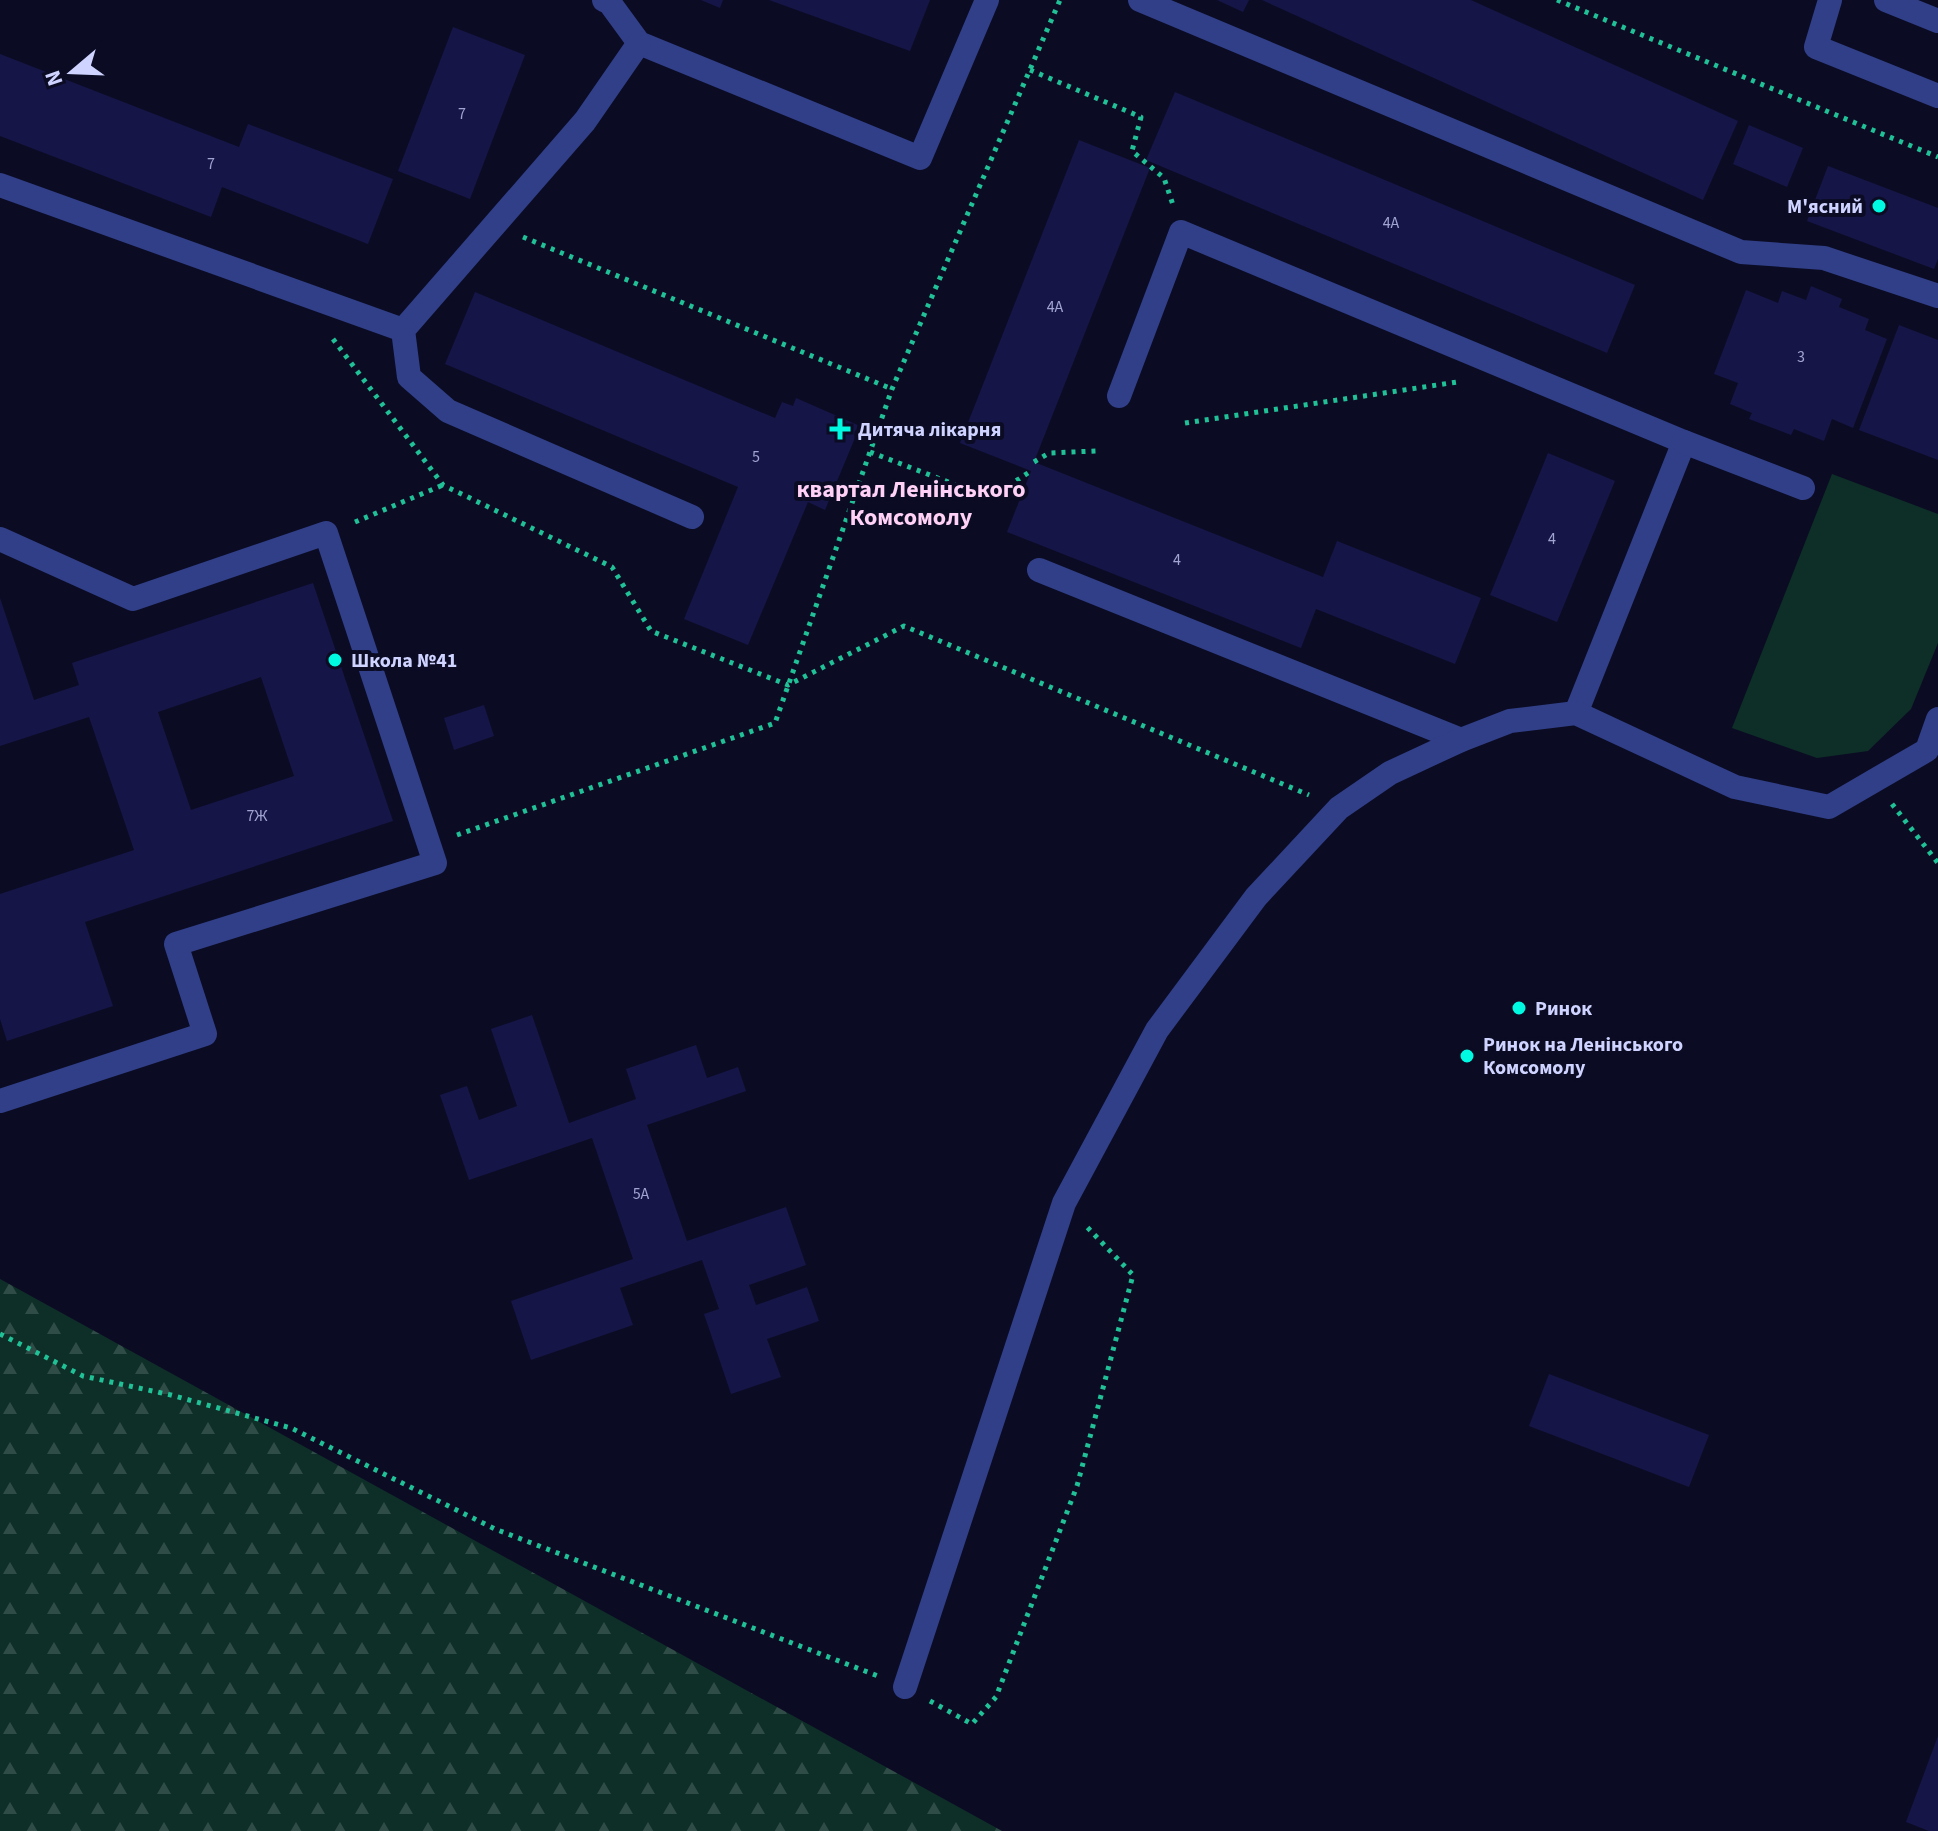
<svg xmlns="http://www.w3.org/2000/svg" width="1938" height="1831" font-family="'Source Sans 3',sans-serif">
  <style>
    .green { fill: #0e2f27 }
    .forest { fill: url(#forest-firs) }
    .building { fill: #161547; fill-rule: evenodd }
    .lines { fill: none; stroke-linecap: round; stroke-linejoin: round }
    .path { stroke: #21c197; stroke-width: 5; stroke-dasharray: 4 6; stroke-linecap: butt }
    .minor { stroke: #313f88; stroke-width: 24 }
    .poi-dot { fill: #00fae1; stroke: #0b0c24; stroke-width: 3 }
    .labels { text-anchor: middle; stroke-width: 8; stroke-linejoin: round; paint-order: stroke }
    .number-label { font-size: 16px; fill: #a1a4d1 }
    .poi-label { font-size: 20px; font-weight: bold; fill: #cfd3ff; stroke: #0b0c24; text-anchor: start }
    .quarter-label { font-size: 24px; font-weight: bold; fill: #ffd1f7; stroke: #0b0c24 }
  </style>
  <defs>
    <pattern id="forest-firs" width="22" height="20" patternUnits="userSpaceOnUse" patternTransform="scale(2)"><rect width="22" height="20" fill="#0e2f27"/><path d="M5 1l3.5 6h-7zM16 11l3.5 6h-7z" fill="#304c47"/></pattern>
  </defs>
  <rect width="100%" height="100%" fill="#0b0c24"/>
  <!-- green -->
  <path class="green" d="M1832,474L1938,514V643L1911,709L1868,751L1817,758L1732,728Z"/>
  <!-- forest -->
  <path class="forest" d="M0,1279L1002,1831H0Z"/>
  <!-- building -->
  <g class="building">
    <path d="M701,0H723L720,8Z"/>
    <path d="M769,0H930L910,51Z"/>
    <path d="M1217,0H1249L1243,12Z"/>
    <path d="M1262,0H1471L1738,121L1703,200Z"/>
    <path d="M453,27L525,55L470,199L398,171Z"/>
    <path d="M0,54L239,147L248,124L393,179L368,244L222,187L211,217L0,136Z"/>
    <path d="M1175,92L1635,285L1607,353L1146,160Z"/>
    <path d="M1749,125L1803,148L1787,187L1733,164Z"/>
    <path d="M1079,140L1150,168L1034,462L1323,577L1337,541L1481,598L1455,664L1316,609L1301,648L1007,532L1031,471L960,443Z"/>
    <path d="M1828,166L1938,208V259L1934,269L1807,221Z"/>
    <path d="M1811,286L1842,299L1839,307L1869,319L1865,330L1887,339L1853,428L1832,419L1824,441L1794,429L1791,435L1749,419L1752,413L1730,404L1738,383L1714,374L1746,290L1778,303L1782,291L1806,300Z"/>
    <path d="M475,292L775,418L782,402L793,406L796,398L860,426L825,510L808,502L748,645L684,619L738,487L445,364Z"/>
    <path d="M1899,325L1938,340V460L1859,430Z"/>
    <path d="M1548,453L1615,481L1557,622L1490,595Z"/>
    <path d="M313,583L393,821L85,922L113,1006L7,1041L0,1019V894L134,850L89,717L0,746V598L34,700L79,685L72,663ZM261,677L294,776L191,810L158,712Z"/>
    <path d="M484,705L494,736L454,750L444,718Z"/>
    <path d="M532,1015L569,1123L636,1099L626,1069L696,1045L707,1078L738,1067L746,1091L647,1125L687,1241L786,1207L806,1265L749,1285L756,1305L807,1287L819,1321L767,1339L781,1377L731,1394L704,1314L719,1309L702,1260L620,1288L633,1325L531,1360L511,1301L633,1259L592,1138L469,1180L440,1095L467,1086L479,1120L517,1106L491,1029Z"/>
    <path d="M1549,1374L1709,1435L1689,1487L1529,1426Z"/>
    <path d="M1938,1736V1831H1929L1906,1822Z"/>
  </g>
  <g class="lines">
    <!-- path -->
    <g class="path">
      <path d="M1557,0L1938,157"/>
      <path d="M1030,70L1141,117L1132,151L1164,178L1173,205"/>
      <path d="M523,237L892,389"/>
      <path d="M333,339L443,485L612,567L651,631L788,685L904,626L1309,795"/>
      <path d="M1185,423L1457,382"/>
      <path d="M870,452L990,498L1031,471"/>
      <path d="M1034,462L1049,453L1096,451"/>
      <path d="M355,522L443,485"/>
      <path d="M1892,804L1938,863"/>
      <path d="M457,835L775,723L892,389L1060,0"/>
      <path d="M0,1334L83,1376L171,1395L291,1428L495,1529L878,1676"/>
      <path d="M930,1701L972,1724L996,1697L1077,1486L1133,1275L1087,1227"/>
    </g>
    <!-- minor -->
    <g class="minor">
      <path d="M604,0L609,2L639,43L920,158L987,0"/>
      <path d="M1140,0L1741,252L1824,258L1938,296"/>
      <path d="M1830,0L1816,47L1938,96"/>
      <path d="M1886,0L1938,21"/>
      <path d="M639,43L585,121L403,330L409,377L448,411L692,517"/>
      <path d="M0,185L403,330"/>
      <path d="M1119,396L1181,232L1684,442L1576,713"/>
      <path d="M1684,442L1803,488"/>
      <path d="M0,539L133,599L326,533L435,863L176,944L205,1034L0,1101"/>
      <path d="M1039,570L1461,740"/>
      <path d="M905,1687L1064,1203L1157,1030L1256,897L1339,808L1390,773L1461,740L1510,721L1576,713L1735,787L1829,807L1927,750L1938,719"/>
    </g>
  </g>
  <!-- markers -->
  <g class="poi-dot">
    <circle cx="1879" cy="206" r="8"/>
    <path d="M836 417h8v8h8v8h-8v8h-8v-8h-8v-8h8z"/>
    <circle cx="335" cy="660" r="8"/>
    <circle cx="1519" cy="1008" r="8"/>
    <circle cx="1467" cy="1056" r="8"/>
  </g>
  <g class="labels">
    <!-- number labels -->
    <g class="number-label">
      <text x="462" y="119">7</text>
      <text x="211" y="169">7</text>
      <text x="1391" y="228">4А</text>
      <text x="1055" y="312">4А</text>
      <text x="1801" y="362">3</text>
      <text x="756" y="462">5</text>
      <text x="1552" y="544">4</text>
      <text x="1177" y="565">4</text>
      <text x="257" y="821">7Ж</text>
      <text x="641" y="1199">5А</text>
    </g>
    <!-- poi labels -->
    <g class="poi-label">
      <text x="1863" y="213" text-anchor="end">М'ясний</text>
      <text x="858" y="436">Дитяча лікарня</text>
      <text x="351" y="667">Школа №41</text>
      <text x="1535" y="1015">Ринок</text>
      <text x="1483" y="1051">Ринок на Ленінського<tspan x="1483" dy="23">Комсомолу</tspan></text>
    </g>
    <!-- quarter labels -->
    <g class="quarter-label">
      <text x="911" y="497">квартал Ленінського<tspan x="911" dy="28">Комсомолу</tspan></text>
    </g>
  </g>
  <!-- north arrow -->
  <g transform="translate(72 72) rotate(251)" stroke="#0b0c24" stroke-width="6" paint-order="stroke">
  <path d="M0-6L14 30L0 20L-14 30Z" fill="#cfd3ff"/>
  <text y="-12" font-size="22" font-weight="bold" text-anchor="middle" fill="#cfd3ff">N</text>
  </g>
</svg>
